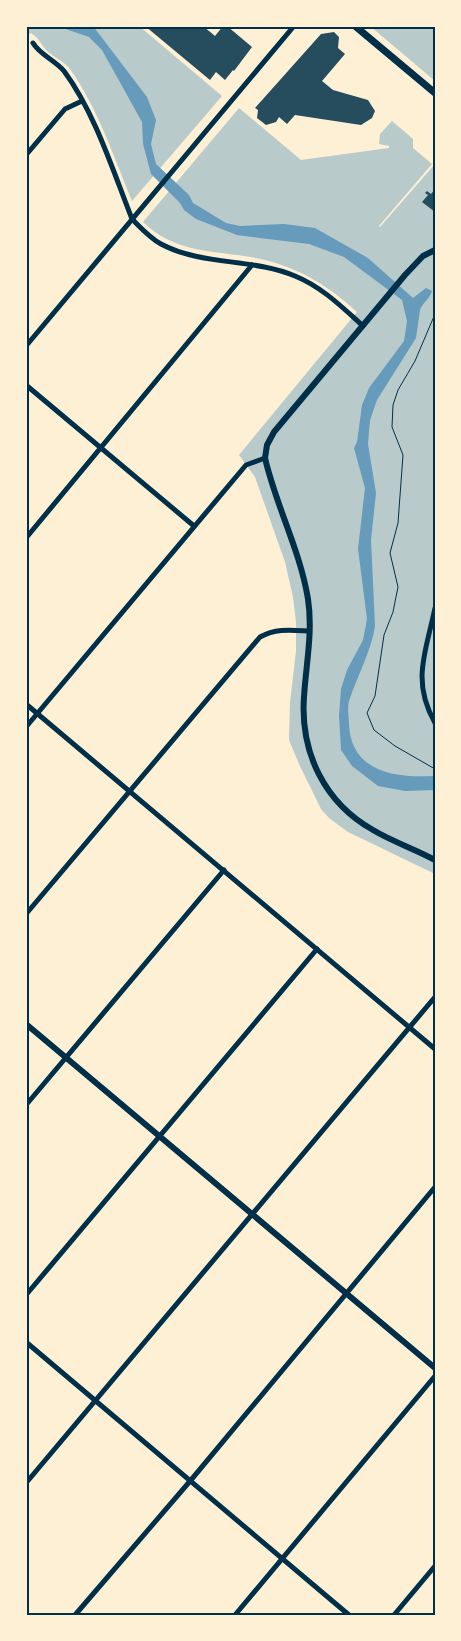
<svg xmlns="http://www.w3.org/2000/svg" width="461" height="1641" font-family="'IBM Plex Sans',sans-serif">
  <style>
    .green { fill: #b9caca }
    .water { fill: #669bbc }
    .building { fill: #264d5e }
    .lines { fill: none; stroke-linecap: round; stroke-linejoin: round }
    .path { stroke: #003049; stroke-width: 1 }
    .minor { stroke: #003049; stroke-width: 5 }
    .tertiary { stroke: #003049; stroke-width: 6 }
    .secondary { stroke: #003049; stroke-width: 7 }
    .neatline { fill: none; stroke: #003049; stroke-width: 2 }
  </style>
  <rect width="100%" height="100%" fill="#fdf0d5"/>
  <!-- green -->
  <g class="green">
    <path d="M26,26H139L222,96L132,201C114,157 98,109 70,69C64,61 53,57 46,50C40,43 39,38 31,33L26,35Z"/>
    <path d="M370,26H435V81Z"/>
    <path d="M239,108L301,160L389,148V146L379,144L380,134L392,121L413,139V148L432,164L379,226L380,227L435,164V874L348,832L329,818L321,809L299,764L289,740L290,702L296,651V622L293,597L285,562L255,477L239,455L357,312C330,287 301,269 265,260C219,249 180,257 143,222Z"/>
  </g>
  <!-- water -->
  <path class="water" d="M57,26H93L147,97L156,120L151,144L156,164L189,195L193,203L226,223L240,226L284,224L315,228L368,258L413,298L426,288L432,291C429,300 423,302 420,310L416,338L377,400L370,420L368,444L376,493L371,540L375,626C371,652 357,676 349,701C347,708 349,717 349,724C351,773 396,778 435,776V790L405,791L378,786L352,766L341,750L339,716L341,689L347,670L363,640L367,619L358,549L365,488L354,448L357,442L362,405L369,388L404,341L407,321L402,300L344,257L309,244L237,235L196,219L184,210L180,203L151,174L143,144L142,122L102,50L89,37Z"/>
  <!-- building -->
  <g class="building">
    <path d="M145,26H203L215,36L223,26H227L252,47L234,71L233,70L225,80L216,72L210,80Z"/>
    <path d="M334,32L339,37L338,48L345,54L322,81L333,90L368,100L375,111L372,118L361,125L295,115L287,124L279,117L276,122L266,125L257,118L258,110L255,108L321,34Z"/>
    <path d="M435,189V212L422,202L428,195L425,193L427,191L431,194Z"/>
  </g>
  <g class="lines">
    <!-- path -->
    <path class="path" d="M435,314L415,361L398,390L393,405L392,427L403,455L398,523L390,553L398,587L393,612L384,635L375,696L367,713L374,730L395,746L435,769"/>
    <!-- minor -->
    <g class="minor">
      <path d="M33,43C40,55 55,60 64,71C95,113 113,171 132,219C141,228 150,238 161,244C202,266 253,258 295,276C322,287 342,307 363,326"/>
      <path d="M26,155L65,109L82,101"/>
      <path d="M26,346L294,26"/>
      <path d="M26,385L194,526"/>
      <path d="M26,538L252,265"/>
      <path d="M435,608C426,652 411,681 435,723"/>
      <path d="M26,704L435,1049"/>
      <path d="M26,727L246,465L265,458"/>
      <path d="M26,914L260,637C276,628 291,630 309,631"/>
      <path d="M26,1105L224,870"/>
      <path d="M26,1295L317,949"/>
      <path d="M26,1342L349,1615"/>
      <path d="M26,1483L435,997"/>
      <path d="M75,1615L191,1480L435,1187"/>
      <path d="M235,1615L435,1376"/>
      <path d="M394,1615L435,1566"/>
    </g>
    <!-- tertiary -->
    <g class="tertiary">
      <path d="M435,250L423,256L405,275L274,432L267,445L265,458C276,506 300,550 308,599C313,632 306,664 304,697C300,753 325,803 373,830C393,842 415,849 435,860"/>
      <path d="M26,1024L435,1368"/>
    </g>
    <!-- secondary -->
    <path class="secondary" d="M355,26L435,93"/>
  </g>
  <!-- border -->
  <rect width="461" height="1641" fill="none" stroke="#fdf0d5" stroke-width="55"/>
  <rect x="28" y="28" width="406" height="1586" class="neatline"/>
</svg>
